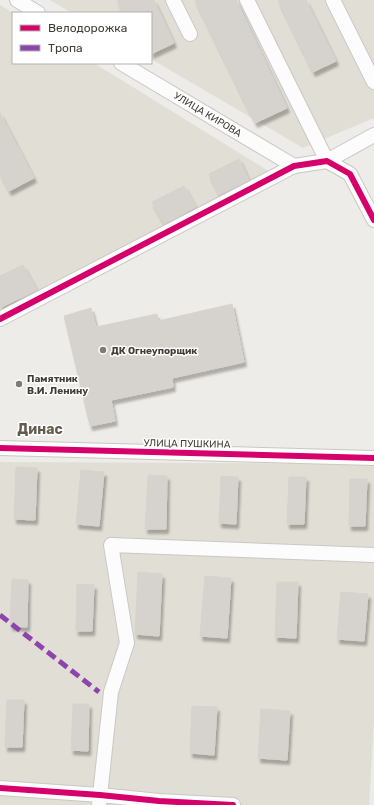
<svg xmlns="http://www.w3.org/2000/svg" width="374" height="805" font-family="Rubik,sans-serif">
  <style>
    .residential { fill: #e1ded5 }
    .building { fill: #d6d3cf; stroke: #d6d3ce; filter: url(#shadow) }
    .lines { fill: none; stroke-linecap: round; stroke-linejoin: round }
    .minor-casing { stroke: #cac8c4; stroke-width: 16 }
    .minor { stroke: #fcfcfc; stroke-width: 14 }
    .quiet { stroke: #8e44ad; stroke-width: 5; stroke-dasharray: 10 5; stroke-linecap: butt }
    .cycleway-casing { stroke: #fff; stroke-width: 8 }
    .cycleway { stroke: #d6006c; stroke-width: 6 }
    .poi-dot { fill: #7f7a74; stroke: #fff; stroke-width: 1.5 }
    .labels { text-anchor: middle; stroke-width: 3; stroke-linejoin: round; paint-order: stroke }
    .street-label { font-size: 10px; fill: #433d35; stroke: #fff }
    .poi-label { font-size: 10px; font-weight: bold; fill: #433d35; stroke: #fff; text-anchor: start }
    .district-label { font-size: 14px; font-weight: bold; fill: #645b4d; stroke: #fff }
  </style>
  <defs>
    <filter id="shadow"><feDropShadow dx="2.5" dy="4.5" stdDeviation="1" flood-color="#0004"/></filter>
  </defs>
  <rect width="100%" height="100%" fill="#eeece8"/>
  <!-- residential -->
  <g class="residential">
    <path d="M50,0H374V118L303,148L151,59V13H72Z"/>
    <path d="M0,5L13,13V63H94L270,172L0,313Z"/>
    <path d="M0,462L374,464V721L369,805H0Z"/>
  </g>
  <!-- building -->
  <g class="building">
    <path d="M117,0H154L174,43L151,54V13H123Z"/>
    <path d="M195,0H236L287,108L255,123Z"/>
    <path d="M278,0H306L336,61L313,72Z"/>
    <path d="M0,113L34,178L9,191L0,173Z"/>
    <path d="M239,159L249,180L219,195L209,174Z"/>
    <path d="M184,186L196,207L164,224L152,202Z"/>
    <path d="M23,265L37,290L0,308V276Z"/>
    <path d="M232,304L244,362L172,378L173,387L111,400L115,421L90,426L64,316L91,308L96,327L157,314L158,321Z"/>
    <path d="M16,467L37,468L35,520L14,519Z"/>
    <path d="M81,470L104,472L99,526L76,524Z"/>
    <path d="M148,475L167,476L166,529H145Z"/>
    <path d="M221,476L238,477L236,524L219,523Z"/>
    <path d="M289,477H306L304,524H287Z"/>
    <path d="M350,479H367L365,526H349Z"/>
    <path d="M138,572L162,574L159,636L135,634Z"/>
    <path d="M205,576L231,578L227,638L200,636Z"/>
    <path d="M12,579L28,580L27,627L10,626Z"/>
    <path d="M277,582H298L296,638L275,637Z"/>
    <path d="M77,584L94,585L92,631H76Z"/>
    <path d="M341,592L368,594L364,641L337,639Z"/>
    <path d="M7,700H24L22,747H5Z"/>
    <path d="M73,704H89L88,751L71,750Z"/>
    <path d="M192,706L217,707L214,755L190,753Z"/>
    <path d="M261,709L290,711L287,760L258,758Z"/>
  </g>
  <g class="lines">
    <!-- minor casing -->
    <g class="minor-casing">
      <g id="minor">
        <path d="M17,0L38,13"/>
        <path d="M173,0L190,34"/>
        <path d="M247,0L327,161L374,135"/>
        <path d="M333,0L374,82"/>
        <path d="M121,63L294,166"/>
        <path d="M0,319L294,166L327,161L350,174L374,220"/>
        <path d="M0,448L374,458"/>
        <path d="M0,788L100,795L159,801L233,805"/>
        <path d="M99,805L111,692L127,643L111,545L374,555"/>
      </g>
    </g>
    <!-- minor -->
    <use href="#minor" class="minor"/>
    <!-- quiet -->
    <path class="quiet" d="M0,615L99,692"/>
    <!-- cycleway casing -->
    <g class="cycleway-casing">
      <g id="cycleway">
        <path d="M0,319L294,166L327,161L350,174L374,220"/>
        <path d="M0,448L374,458"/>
        <path d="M0,788L100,795L159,801L233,805"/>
      </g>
    </g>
    <!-- cycleway -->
    <use href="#cycleway" class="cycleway"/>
  </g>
  <!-- markers -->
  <g class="poi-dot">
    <circle cx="103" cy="350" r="4"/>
    <circle cx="19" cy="384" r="4"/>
  </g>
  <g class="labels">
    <!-- street labels -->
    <g class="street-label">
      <text transform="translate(208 114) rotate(31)" y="4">УЛИЦА КИРОВА</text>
      <text transform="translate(187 443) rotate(1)" y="4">УЛИЦА ПУШКИНА</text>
    </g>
    <!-- poi labels -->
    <g class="poi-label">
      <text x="111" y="354">ДК Огнеупорщик</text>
      <text x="27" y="382">Памятник<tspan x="27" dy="12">В.И. Ленину</tspan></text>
    </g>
    <!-- district labels -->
    <g class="district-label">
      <text x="40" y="434">Динас</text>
    </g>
  </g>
  <!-- legend -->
  <rect x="12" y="12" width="140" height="52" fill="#ffffff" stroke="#b4b1ae"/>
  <rect x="20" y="25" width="20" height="6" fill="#d6006c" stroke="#b4b1ae"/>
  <text x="48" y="32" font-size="12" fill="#433d35">Велодорожка</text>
  <rect x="20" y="45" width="20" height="6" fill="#8e44ad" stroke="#b4b1ae"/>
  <text x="48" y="52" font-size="12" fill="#433d35">Тропа</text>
</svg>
